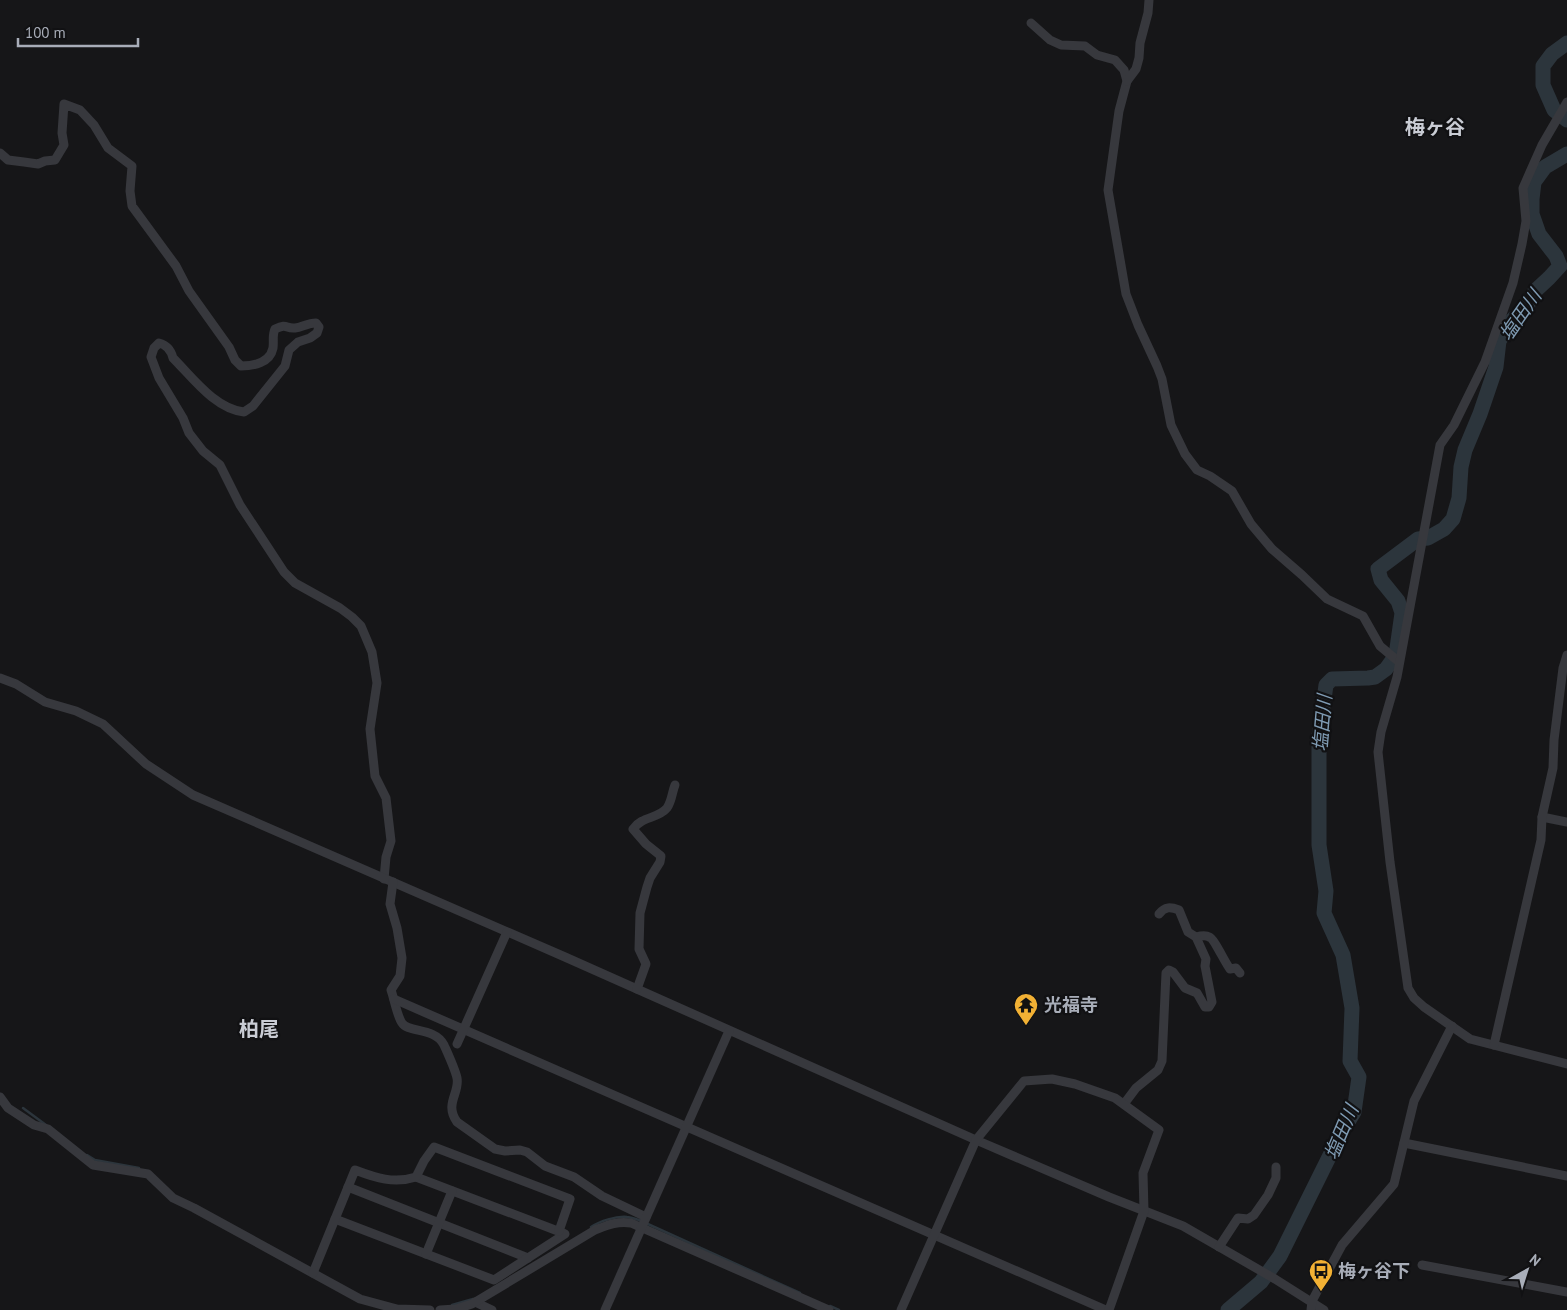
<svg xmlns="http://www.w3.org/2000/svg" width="1567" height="1310" font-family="'PT Sans','Noto Sans JP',sans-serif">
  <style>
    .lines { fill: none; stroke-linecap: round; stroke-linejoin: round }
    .stream { stroke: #2c353c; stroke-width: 2.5 }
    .river { stroke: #2c353c; stroke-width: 15 }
    .minor { stroke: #37383d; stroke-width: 9 }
    .labels { text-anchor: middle; stroke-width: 4.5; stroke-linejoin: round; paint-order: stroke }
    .poi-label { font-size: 18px; font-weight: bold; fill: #a8adb8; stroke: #111113; text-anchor: start }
    .water-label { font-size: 19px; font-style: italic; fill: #7f9bb3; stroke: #111113 }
    .quarter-label { font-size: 20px; font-weight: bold; fill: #c9ccd4; stroke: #111113 }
  </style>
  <rect width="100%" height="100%" fill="#161618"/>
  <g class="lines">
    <!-- stream -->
    <g class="stream">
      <path d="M23,1108L46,1125"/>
      <path d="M87,1155L95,1160L139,1168"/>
      <path d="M591,1227C600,1221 616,1216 627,1217C630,1217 635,1219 639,1220L800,1293"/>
      <path d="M452,1305L473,1299"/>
      <path d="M830,1306L839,1310"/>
    </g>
    <!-- river -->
    <g class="river">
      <path d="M1567,43L1552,54L1543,66V85L1554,110L1567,120"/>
      <path d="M1228,1310L1261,1282L1280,1256L1341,1133L1354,1112L1359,1077L1350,1061L1352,1008L1343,955L1324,913L1326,891L1319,845V736L1326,685L1332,679L1368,678L1375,677L1386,669L1396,655L1402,613L1398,601L1381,580L1378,569L1418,539L1428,538L1444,529L1453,519L1459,498L1461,467L1465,450L1480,414L1496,367L1499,341L1512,320L1527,306L1535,291L1549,278L1560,266L1556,256L1539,234L1532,214V199L1534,182L1545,167L1567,154"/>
    </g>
    <!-- minor -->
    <g class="minor">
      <path d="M1031,23L1050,40L1061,45L1085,46L1097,55L1115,60L1124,70L1127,81L1119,111L1108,190L1126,294L1138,325L1157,366L1162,379L1171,425L1185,454L1197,470L1210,476L1232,491L1251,524L1272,549L1302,575L1327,599L1363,616L1380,646L1399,662"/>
      <path d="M1127,81L1136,69L1139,58L1140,43L1148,13L1149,0"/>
      <path d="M1567,102L1542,145L1523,188L1526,221L1522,244L1513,283L1485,362L1454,425L1440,445L1397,677L1381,732L1378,752L1390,862L1408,988L1414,998L1424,1007L1470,1039L1567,1064"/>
      <path d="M0,153L8,160L24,162L38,164L45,161L55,160L64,145L62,133L64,104L80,110L94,125L108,148L132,166L130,191L132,206L176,266L189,291L229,347L235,360L241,366C253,366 270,363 273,348C274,341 272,335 275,329C288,323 285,329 295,328C302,327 308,323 316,323L319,327L317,333L310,338L298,342L289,350L285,366L253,406L244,412C215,409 192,377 173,358C171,350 167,345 159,343L154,348L151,357L159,378L183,418L189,433L203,451L220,465L240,505L284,572L295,583L340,608L352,617L361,626L372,652L377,683L370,729L375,776L386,798L391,841L386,857L384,879"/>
      <path d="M0,678L16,684L45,702L76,711L103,724L146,764L193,795L565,957L976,1140L1109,1197L1183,1226L1275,1279L1324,1310"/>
      <path d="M1542,817L1567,822"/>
      <path d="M393,882L390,904L397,928L402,958L400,976L391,990C394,998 397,1016 402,1023C408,1033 435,1027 444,1045C448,1054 455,1069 457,1078C460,1093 444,1104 457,1122L495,1149L505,1151L520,1150L527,1152L545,1166L574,1177L602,1196L646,1217"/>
      <path d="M1196,937C1200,936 1206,935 1209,937C1214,938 1225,963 1230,969L1236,968L1240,973"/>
      <path d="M637,989L646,964L639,949L640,913L647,887L650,878L660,862L661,856L646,844L633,829C642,816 658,819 667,808C672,801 672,792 675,785"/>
      <path d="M394,999L1106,1310"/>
      <path d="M457,1044L507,932"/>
      <path d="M1494,1045L1541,840L1542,817L1553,768L1554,740L1563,668L1567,655"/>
      <path d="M0,1097L8,1108L34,1125L48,1129L93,1165L148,1174L173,1198L194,1208L360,1299L397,1309L430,1310"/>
      <path d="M1124,1104L1136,1088L1158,1070L1162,1061L1166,973L1169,970L1173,972L1185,988L1197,993L1205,1007H1209L1212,1002L1205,966L1206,959L1196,937L1188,932L1179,910C1171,907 1165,906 1159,914"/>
      <path d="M1404,1143L1567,1176"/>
      <path d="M416,1177L563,1233"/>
      <path d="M348,1187L528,1258"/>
      <path d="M335,1219L494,1280L565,1234"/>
      <path d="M1219,1247L1238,1218L1248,1219L1254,1215L1268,1195L1276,1178V1167"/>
      <path d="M426,1254L452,1191"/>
      <path d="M1422,1265L1567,1292"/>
      <path d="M313,1273L355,1170C376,1178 394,1184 416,1177L424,1161L434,1147L570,1199L559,1231"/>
      <path d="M475,1302L492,1310"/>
      <path d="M440,1310L456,1309L472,1304L595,1230C608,1225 617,1221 631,1223L829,1310"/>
      <path d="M605,1310L729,1031"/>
      <path d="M901,1310L976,1140L1024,1081L1052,1079L1075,1084L1115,1098L1159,1130L1143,1173L1144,1211L1109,1310"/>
      <path d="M1311,1310L1312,1301L1342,1245L1394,1184L1414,1101L1452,1026"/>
    </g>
  </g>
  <!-- icons -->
  <defs>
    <g id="temple-pin" transform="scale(1.25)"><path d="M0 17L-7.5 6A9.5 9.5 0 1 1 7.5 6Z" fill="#f2b134" stroke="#111113"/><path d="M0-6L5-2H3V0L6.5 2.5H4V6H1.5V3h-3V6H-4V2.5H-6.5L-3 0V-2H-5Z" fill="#111"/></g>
    <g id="bus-pin" transform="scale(1.25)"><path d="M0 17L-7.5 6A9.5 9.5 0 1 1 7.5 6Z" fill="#f2b134" stroke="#111113"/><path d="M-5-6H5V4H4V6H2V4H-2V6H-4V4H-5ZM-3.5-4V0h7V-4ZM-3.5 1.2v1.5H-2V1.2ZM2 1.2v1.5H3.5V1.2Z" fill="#111"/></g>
  </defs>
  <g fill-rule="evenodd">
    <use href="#temple-pin" x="1026" y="1005"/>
    <use href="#bus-pin" x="1321" y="1271"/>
  </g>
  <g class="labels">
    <!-- poi labels -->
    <g class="poi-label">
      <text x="1044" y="1011">光福寺</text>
      <text x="1338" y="1277">梅ヶ谷下</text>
    </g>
    <!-- water labels -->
    <g class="water-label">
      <text transform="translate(1520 315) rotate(-55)" y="7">塩田川</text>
      <text transform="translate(1322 723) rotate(-85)" y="7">塩田川</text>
      <text transform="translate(1341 1132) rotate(-67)" y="7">塩田川</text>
    </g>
    <!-- quarter labels -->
    <g class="quarter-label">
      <text x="1435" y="134">梅ヶ谷</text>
      <text x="259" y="1036">柏尾</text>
    </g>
  </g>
  <!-- north arrow -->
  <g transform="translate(1527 1270) rotate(39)" stroke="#111113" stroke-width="4" paint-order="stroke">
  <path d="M0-4L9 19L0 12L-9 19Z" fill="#a8adb8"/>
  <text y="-8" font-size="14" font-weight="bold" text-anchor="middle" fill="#a8adb8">N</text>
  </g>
  <!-- scale -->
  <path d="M18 38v8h120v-8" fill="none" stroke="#a8adb8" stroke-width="2.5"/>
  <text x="25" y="38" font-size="15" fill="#a8adb8" stroke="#111113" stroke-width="4" paint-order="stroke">100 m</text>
</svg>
